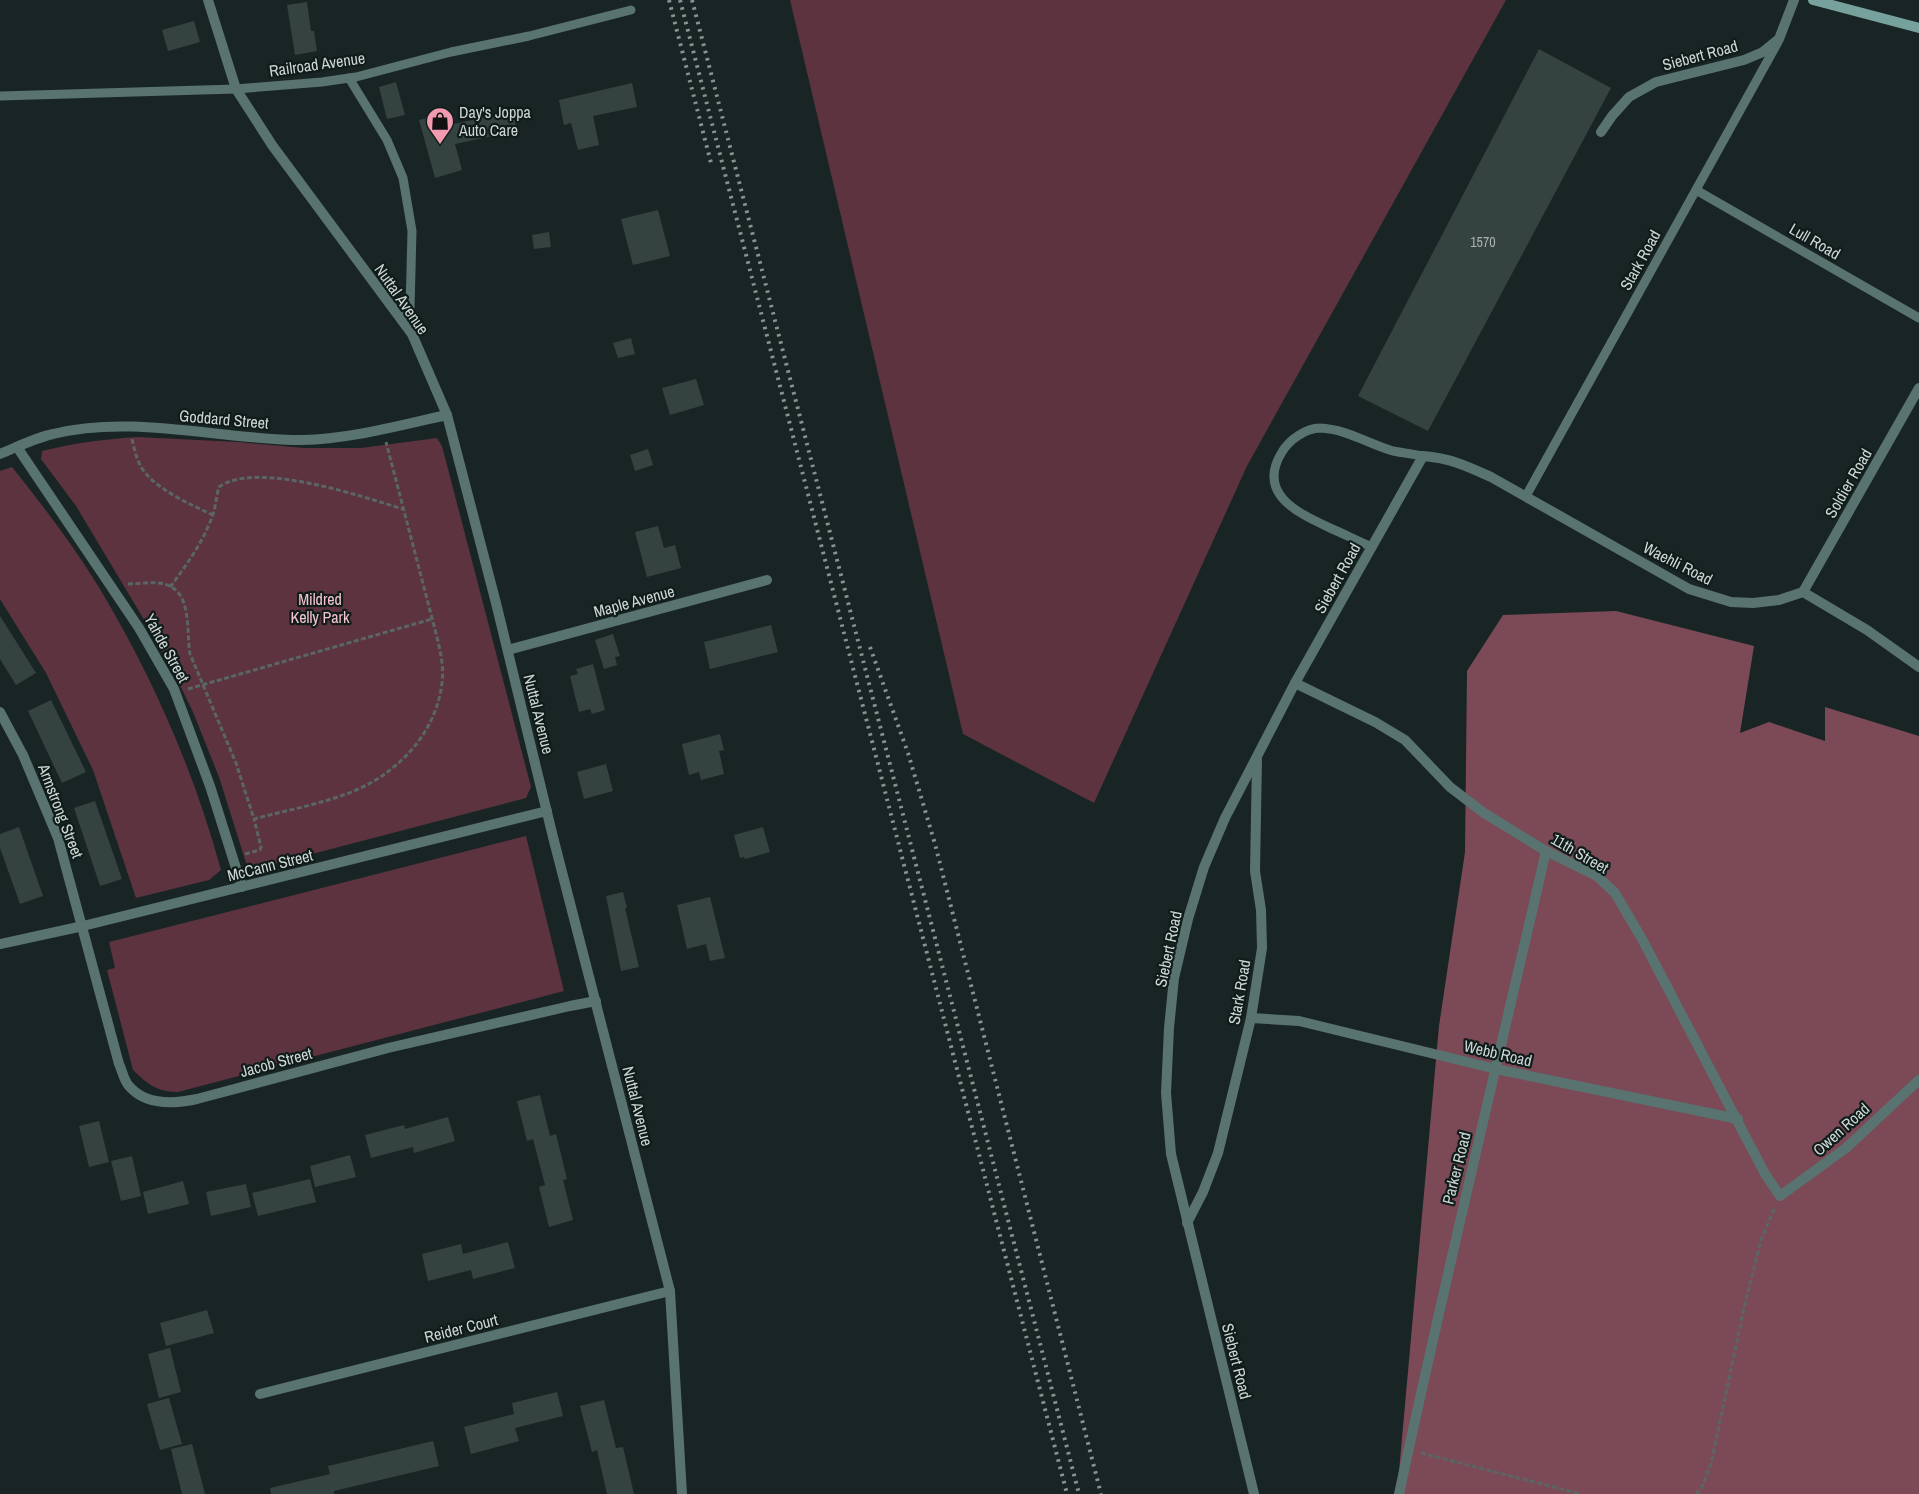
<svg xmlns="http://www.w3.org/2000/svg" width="1919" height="1494" font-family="'Archivo Narrow',sans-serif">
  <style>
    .green { fill: #5c333e }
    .forest { fill: #7b4a56 }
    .building { fill: #344240 }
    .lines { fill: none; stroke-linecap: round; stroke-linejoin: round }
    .path { stroke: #5a6665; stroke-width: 3; stroke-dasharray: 5 2.5; stroke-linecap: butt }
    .lane { stroke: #597370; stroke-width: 9 }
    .street { stroke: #597370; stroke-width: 10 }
    .secondary { stroke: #77a19c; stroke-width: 10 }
    .rail { stroke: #889291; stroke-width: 4; stroke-dasharray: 2.5 5; stroke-linecap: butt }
    .labels { text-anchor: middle; stroke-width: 4.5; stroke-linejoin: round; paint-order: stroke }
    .number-label { font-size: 14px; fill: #a8b2b0 }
    .street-label { font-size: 16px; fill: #ced7d6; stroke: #0f1c1a }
    .poi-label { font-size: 16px; fill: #ced7d6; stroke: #0f1c1a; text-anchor: start }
    .park-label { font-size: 16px; fill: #f6c4cf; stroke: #0f1c1a }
  </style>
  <rect width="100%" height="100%" fill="#182524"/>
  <!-- green -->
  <g class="green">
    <path d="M790,0H1506L1247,466L1094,803L963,734Z"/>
    <path d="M138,437L238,442L304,448H361L437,438L442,446L531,787L526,798L255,869L247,866L219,777L193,712L171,667L149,628L76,506L41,459L42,451C74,443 105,439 138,437Z"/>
    <path d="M12,467C43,506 74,546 100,589C153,678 194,771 221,870L209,880L136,898L93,770L46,673L0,599V471Z"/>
    <path d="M526,836L564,991L178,1092C155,1091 149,1085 133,1070L107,970L115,968L109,942Z"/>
  </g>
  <!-- forest -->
  <path class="forest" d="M1616,611L1754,646L1740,733L1769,722L1825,741V707L1919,736V1494H1397L1439,1026L1465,852L1467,671L1503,615Z"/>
  <!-- building -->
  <g class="building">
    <path d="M307,2L311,31H314L317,51L295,55L287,5Z"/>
    <path d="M194,21L200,42L168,51L162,30Z"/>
    <path d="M1539,49L1611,88L1428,431L1358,396Z"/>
    <path d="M396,82L405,115L387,119L379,87Z"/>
    <path d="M632,83L637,107L593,116L599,145L578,150L571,123L564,125L559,100Z"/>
    <path d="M513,111L517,131L455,144L462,170L435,178L419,120L446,114L449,125Z"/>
    <path d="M658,210L670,256L633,265L621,219Z"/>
    <path d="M549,232L551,247L534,249L532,235Z"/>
    <path d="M631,338L635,354L618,358L613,343Z"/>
    <path d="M696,379L704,405L670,415L662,388Z"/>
    <path d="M648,449L653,465L635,471L630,455Z"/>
    <path d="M658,526L664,548L675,545L681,568L647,577L635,532Z"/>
    <path d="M0,616L36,673L16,685L0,659Z"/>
    <path d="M771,625L778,652L710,669L704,642Z"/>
    <path d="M613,634L620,656L615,657L617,665L604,669L595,640Z"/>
    <path d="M593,664L605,710L592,714L590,709L579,712L570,676L578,674L576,669Z"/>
    <path d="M51,700L86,772L62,783L28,711Z"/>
    <path d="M720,734L724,750L719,751L724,774L701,780L699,772L689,775L682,744Z"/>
    <path d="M606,764L613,791L584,799L577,772Z"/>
    <path d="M95,801L122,879L100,886L74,808Z"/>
    <path d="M19,827L43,896L20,904L0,848V834Z"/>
    <path d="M763,827L770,852L745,859L744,857L740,858L734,835Z"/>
    <path d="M623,892L627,908H625L639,967L621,971L606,896Z"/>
    <path d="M710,897L725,958L710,961L706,944L687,949L677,905Z"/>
    <path d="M540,1095L550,1136L556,1134L567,1179L563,1180L573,1220L549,1227L539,1187L545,1185L533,1139L527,1141L517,1101Z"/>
    <path d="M448,1117L455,1141L414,1153L413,1147L371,1158L365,1135L404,1125L405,1129Z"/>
    <path d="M99,1121L109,1162L89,1167L79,1126Z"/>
    <path d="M350,1155L356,1177L315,1187L310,1166Z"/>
    <path d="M132,1156L141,1196L121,1201L111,1161Z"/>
    <path d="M310,1179L316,1202L258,1216L252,1193Z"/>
    <path d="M183,1181L189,1204L148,1214L143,1192Z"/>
    <path d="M246,1184L251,1207L211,1216L206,1192Z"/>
    <path d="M508,1242L515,1268L473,1279L471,1270L428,1281L422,1254L461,1244L463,1254Z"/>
    <path d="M207,1310L214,1333L166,1346L160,1323Z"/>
    <path d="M170,1348L181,1392L159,1398L148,1354Z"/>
    <path d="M557,1392L563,1416L515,1428L519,1441L471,1454L464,1427L514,1414L512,1403Z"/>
    <path d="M169,1398L182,1444L160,1450L147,1404Z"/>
    <path d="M604,1400L616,1448L623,1447L634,1494H607L597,1450L592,1452L580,1406Z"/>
    <path d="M433,1441L439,1466L334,1491V1494H271L270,1488L330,1474L328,1466Z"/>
    <path d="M192,1444L205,1494H182L171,1449Z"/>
  </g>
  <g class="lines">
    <!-- path -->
    <g class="path">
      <path d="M132,439C134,448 136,457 140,465C151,487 191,505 213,515"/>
      <path d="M128,584C140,584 153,581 164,584C193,591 186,632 190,654L236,763L254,819C287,810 322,804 354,791C399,772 436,733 442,683C444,669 441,655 438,641L386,442"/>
      <path d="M170,587C186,566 203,542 212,517C216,507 216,497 219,487C256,460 363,497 403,509"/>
      <path d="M188,689L432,619"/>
      <path d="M245,854L260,850L261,847L254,819"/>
      <path d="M1421,1453L1581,1494"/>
      <path d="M1696,1494L1701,1489L1711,1464L1744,1308L1761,1240L1775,1207"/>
    </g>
    <!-- lane -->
    <g class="lane">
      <path d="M349,78L387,140L403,178L412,231L410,309L402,321"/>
      <path d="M0,96L236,89L322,82L356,77L451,52L529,36L631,10"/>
      <path d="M1696,190L1919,318"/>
      <path d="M1526,496L1778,42"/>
      <path d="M1372,547C1358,541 1344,534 1330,528C1298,513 1256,494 1282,452C1289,440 1306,428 1320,428C1346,429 1369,444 1393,451C1403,453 1413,454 1423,456"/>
    </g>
    <!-- street -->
    <g class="street">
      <path d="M208,0L236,89L272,145L412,334L447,415L496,603L553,837L670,1291L682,1494"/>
      <path d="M1601,132L1612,116L1629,97L1656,82L1744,60L1763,52L1779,39L1794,0"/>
      <path d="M17,447L139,628L174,689L210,786L242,887"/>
      <path d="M0,454C17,447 35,438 53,434C133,414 221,440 302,440C351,439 400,425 447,415"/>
      <path d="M1803,592L1919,388"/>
      <path d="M508,650L767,580"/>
      <path d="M1295,683L1375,722L1405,740L1450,787L1484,813L1546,851L1597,876L1615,893L1642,939L1765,1174L1780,1196L1846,1148L1919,1080"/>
      <path d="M0,712L23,755L58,838L119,1064C122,1070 124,1081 129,1086C146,1106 174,1104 197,1099L388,1048L570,1006L596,1001"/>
      <path d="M0,944L83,926L547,811"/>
      <path d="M1251,1018L1299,1021L1496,1069L1738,1119"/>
      <path d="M1187,1223L1203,1192L1218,1153L1251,1018L1262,948L1261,910L1255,871L1257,760"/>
      <path d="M260,1394L670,1291"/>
      <path d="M1254,1494L1171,1154L1166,1093L1169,1028L1174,978L1188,919L1204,867L1225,818L1295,683L1423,456C1450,458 1467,466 1491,477L1689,589L1731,602L1753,603L1779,600L1803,592L1867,630L1919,667"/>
      <path d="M1399,1494C1445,1279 1497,1065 1546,851"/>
    </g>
    <!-- secondary -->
    <path class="secondary" d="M1813,0L1919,28"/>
    <!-- rail -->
    <g class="rail">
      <path d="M669,0L711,163"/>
      <path d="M680,0L1067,1494"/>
      <path d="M692,0L1079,1494"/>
      <path d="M870,647L908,753L935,844L1101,1494"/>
    </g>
  </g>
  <!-- icons -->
  <defs>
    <g id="shop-pin" transform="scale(1.4375)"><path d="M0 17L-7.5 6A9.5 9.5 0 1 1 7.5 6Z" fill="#f29ab0" stroke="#0f1c1a"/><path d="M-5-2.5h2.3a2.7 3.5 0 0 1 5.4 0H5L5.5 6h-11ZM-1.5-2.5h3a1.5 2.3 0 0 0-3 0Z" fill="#111"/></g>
  </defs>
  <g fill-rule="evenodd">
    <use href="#shop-pin" x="440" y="121"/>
  </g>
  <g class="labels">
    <!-- number labels -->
    <g class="number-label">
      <text x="1483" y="247">1570</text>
    </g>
    <!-- street labels -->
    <g class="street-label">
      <text transform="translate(1700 55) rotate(-15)" y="6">Siebert Road</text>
      <text transform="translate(317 64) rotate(-8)" y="6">Railroad Avenue</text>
      <text transform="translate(1815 241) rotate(30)" y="6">Lull Road</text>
      <text transform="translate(1640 260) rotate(-61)" y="6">Stark Road</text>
      <text transform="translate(402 299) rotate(55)" y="6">Nuttal Avenue</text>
      <text transform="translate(224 419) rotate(5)" y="6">Goddard Street</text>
      <text transform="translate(1848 483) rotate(-60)" y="6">Soldier Road</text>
      <text transform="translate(1678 563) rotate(27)" y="6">Waehli Road</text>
      <text transform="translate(1337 578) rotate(-61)" y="6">Siebert Road</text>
      <text transform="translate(634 601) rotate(-15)" y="6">Maple Avenue</text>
      <text transform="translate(167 648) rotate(61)" y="6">Yahde Street</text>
      <text transform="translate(539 714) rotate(76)" y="6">Nuttal Avenue</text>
      <text transform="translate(61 811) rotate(69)" y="6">Armstrong Street</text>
      <text transform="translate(1580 853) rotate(30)" y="6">11th Street</text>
      <text transform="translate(270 865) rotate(-14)" y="6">McCann Street</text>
      <text transform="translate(1168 949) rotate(-78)" y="6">Siebert Road</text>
      <text transform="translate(1239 992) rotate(-80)" y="6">Stark Road</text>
      <text transform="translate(1498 1053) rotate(13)" y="6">Webb Road</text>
      <text transform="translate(276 1062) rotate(-15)" y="6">Jacob Street</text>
      <text transform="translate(638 1106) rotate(76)" y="6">Nuttal Avenue</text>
      <text transform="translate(1841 1129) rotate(-42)" y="6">Owen Road</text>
      <text transform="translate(1456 1168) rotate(-76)" y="6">Parker Road</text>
      <text transform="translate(461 1328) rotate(-14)" y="6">Reider Court</text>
      <text transform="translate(1237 1361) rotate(76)" y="6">Siebert Road</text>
    </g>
    <!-- poi labels -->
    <g class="poi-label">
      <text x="459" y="118">Day's Joppa<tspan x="459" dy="18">Auto Care</tspan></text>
    </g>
    <!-- park labels -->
    <g class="park-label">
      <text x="320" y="605">Mildred<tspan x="320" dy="18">Kelly Park</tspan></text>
    </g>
  </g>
</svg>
